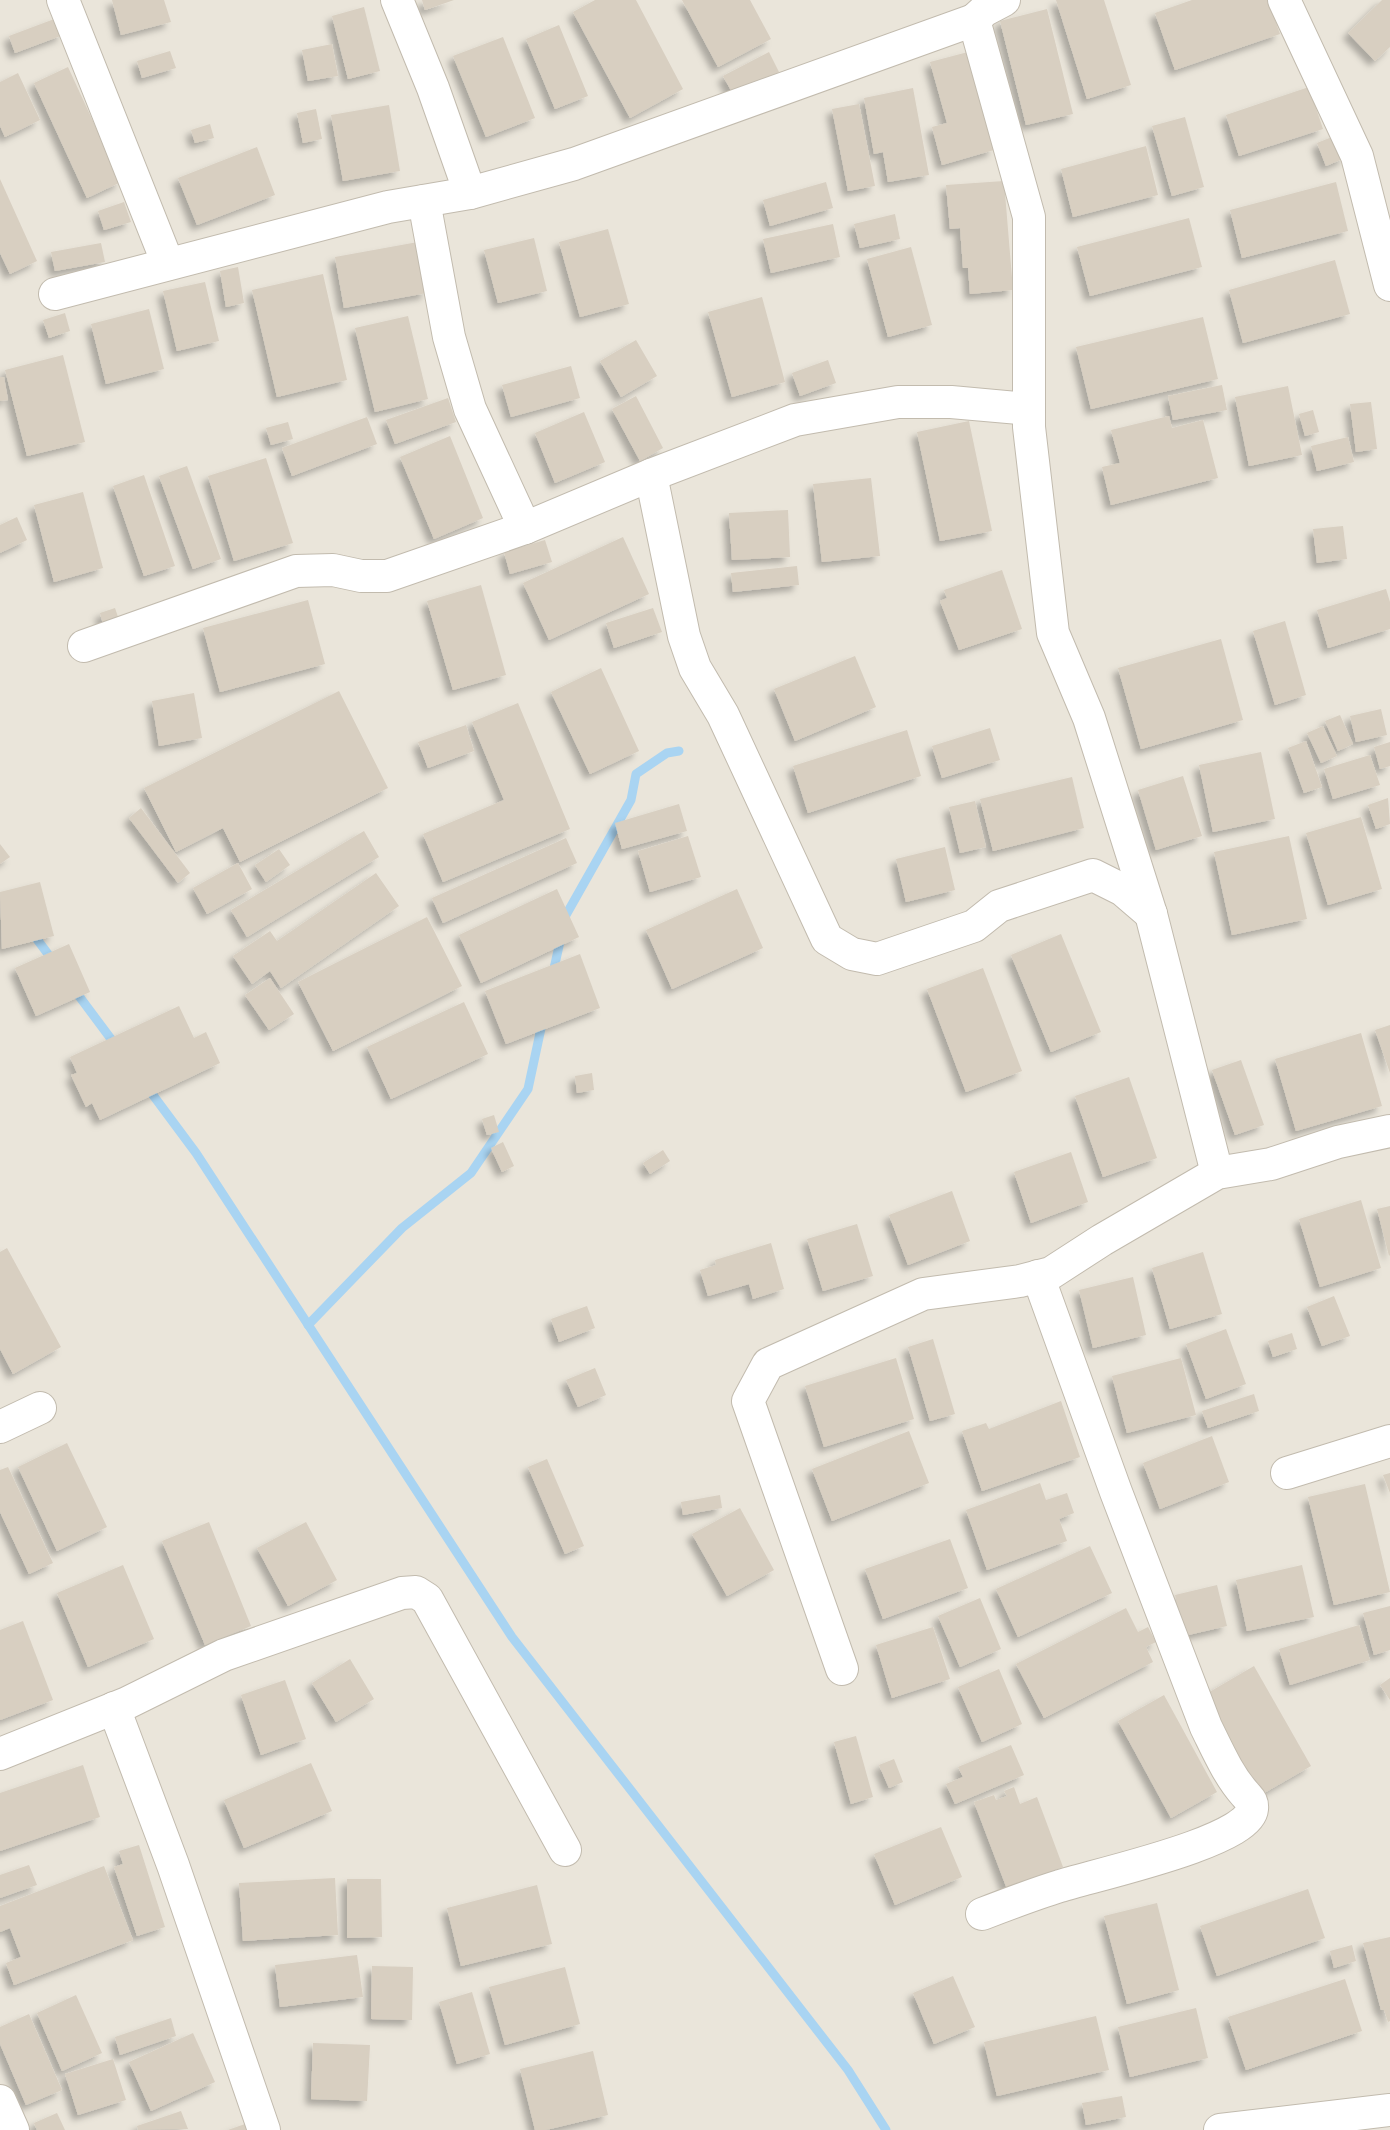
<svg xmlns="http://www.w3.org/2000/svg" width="1390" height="2130" font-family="Figtree,sans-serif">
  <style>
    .residential { fill: #eae5da }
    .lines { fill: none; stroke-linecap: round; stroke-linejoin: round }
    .stream { stroke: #a9d4f2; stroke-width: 9 }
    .building { fill: #d8cfc1; filter: url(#shadow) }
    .minor-casing { stroke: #c2bbae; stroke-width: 34 }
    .minor { stroke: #fff; stroke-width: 32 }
  </style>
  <defs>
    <filter id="shadow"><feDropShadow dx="-5.5" dy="5.5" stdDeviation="3" flood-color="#0004"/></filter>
  </defs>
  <rect width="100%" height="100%" fill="#f6f3ec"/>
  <!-- residential -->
  <rect class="residential" x="0" y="0" width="1390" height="2130"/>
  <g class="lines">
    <!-- stream -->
    <g class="stream">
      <path d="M564,923L566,915L631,800L636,774L667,753L679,751"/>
      <path d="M30,930L54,962"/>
      <path d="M553,973L561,937"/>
      <path d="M73,988L117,1047"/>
      <path d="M147,1087L196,1153L512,1637L848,2070L886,2130"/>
      <path d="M308,1325L402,1228L471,1173L528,1089L543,1019"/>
    </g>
  </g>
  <!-- building -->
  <g class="building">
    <path d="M112,0H164L171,22L121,35Z"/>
    <path d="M422,0H454L425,10Z"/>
    <path d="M595,0H636L683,89L630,118L573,12Z"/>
    <path d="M682,0H750L771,39L718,67Z"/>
    <path d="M1056,0H1104L1131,85L1087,99Z"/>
    <path d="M1192,0H1268L1280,34L1175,70L1155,13Z"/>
    <path d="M1382,0H1390V47L1375,61L1348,33Z"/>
    <path d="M364,7L380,71L348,79L332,16Z"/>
    <path d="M1047,9L1073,114L1026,125L1000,21Z"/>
    <path d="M57,18L63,35L15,53L9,36Z"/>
    <path d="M559,25L588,96L555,109L526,39Z"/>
    <path d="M503,37L535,118L486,137L453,56Z"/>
    <path d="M332,44L338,76L308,81L302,50Z"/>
    <path d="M170,51L176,68L142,78L137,61Z"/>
    <path d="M769,52L779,72L734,96L723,76Z"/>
    <path d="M968,52L994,150L942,165L932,127L947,123L930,62Z"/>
    <path d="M68,67L121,182L87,198L34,83Z"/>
    <path d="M18,73L40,120L5,137L0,126V82Z"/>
    <path d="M1309,87L1323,129L1239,156L1226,115Z"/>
    <path d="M913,88L929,175L888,182L883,152L874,154L864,98Z"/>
    <path d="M859,104L875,186L848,191L832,109Z"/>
    <path d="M389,105L400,171L343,181L331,115Z"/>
    <path d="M316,109L322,139L303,143L297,113Z"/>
    <path d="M1185,117L1204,187L1172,196L1152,126Z"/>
    <path d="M210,124L214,138L195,143L191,130Z"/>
    <path d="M1337,135L1345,158L1326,166L1317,143Z"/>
    <path d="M1146,146L1158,195L1073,217L1061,169Z"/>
    <path d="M257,147L275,195L197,225L178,178Z"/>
    <path d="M0,179L37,261L10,274L0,253Z"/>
    <path d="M1004,181L1013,290L970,294L968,268H963L960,228L950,229L946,185Z"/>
    <path d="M826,182L833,208L770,226L763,200Z"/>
    <path d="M1336,182L1348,231L1242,258L1230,210Z"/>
    <path d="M124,202L131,222L104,230L98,211Z"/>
    <path d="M895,214L900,239L860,248L854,224Z"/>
    <path d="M1189,218L1202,267L1090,296L1077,247Z"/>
    <path d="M833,224L840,257L771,273L763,239Z"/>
    <path d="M608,229L629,304L580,317L559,242Z"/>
    <path d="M534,238L547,291L498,303L484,250Z"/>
    <path d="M418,242L427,293L344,308L335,257Z"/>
    <path d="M101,243L105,262L55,271L51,252Z"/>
    <path d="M911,247L932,325L888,337L867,259Z"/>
    <path d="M1335,260L1350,314L1243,343L1229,290Z"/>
    <path d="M238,267L244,303L226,307L220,271Z"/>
    <path d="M323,274L347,380L277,397L252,290Z"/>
    <path d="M205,282L219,341L177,351L163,291Z"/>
    <path d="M762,297L785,382L732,397L708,312Z"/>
    <path d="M149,309L164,369L106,384L91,324Z"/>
    <path d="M65,313L70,331L49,338L43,320Z"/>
    <path d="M408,316L428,399L375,412L355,328Z"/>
    <path d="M1203,317L1218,379L1091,409L1076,347Z"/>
    <path d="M636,340L657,376L621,397L600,361Z"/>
    <path d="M63,355L85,442L27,456L5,370Z"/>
    <path d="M828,360L836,383L800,396L792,373Z"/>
    <path d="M571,366L580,398L511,417L502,385Z"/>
    <path d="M0,377H4L8,400L0,401Z"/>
    <path d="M1222,385L1227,410L1173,420L1168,396Z"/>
    <path d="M1288,386L1302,455L1249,466L1235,397Z"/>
    <path d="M636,396L663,448L640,461L612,409Z"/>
    <path d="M448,398L456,422L395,444L386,420Z"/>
    <path d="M1371,402L1377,449L1356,452L1350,404Z"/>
    <path d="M1313,410L1319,432L1305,436L1299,414Z"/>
    <path d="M584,412L605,462L555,483L535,433Z"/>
    <path d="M1169,416L1172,428L1203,420L1218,478L1111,505L1102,467L1120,463L1111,430Z"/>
    <path d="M367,417L377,444L292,476L282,448Z"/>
    <path d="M969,421L992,531L940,541L917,432Z"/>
    <path d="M288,422L293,439L271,445L266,428Z"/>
    <path d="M450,436L483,518L434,539L400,457Z"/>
    <path d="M1348,437L1354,462L1317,471L1311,446Z"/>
    <path d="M266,458L293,543L234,561L208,476Z"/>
    <path d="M187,466L221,559L193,569L159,476Z"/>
    <path d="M144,475L175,566L144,576L113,486Z"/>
    <path d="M871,478L880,556L822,562L813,484Z"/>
    <path d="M83,492L103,568L54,582L34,505Z"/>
    <path d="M788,510L790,557L732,560L729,513Z"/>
    <path d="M17,517L27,540L0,553V525Z"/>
    <path d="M1343,526L1347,559L1317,563L1313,529Z"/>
    <path d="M623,537L649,594L549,640L523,583Z"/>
    <path d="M545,540L552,562L510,574L504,552Z"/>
    <path d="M797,566L799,585L733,592L731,573Z"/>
    <path d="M1002,570L1022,629L959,650L940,601L947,598L944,590Z"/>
    <path d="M481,585L506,675L453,690L427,601Z"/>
    <path d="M1386,589L1390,602V629L1328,648L1317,610Z"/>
    <path d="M308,600L325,664L220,692L203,628Z"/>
    <path d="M115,608L120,623L104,628L100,613Z"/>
    <path d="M653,608L662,632L614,648L606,623Z"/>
    <path d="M1285,621L1306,695L1275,705L1253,631Z"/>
    <path d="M1221,639L1243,720L1141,749L1118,668Z"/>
    <path d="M855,656L876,707L795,741L774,689Z"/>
    <path d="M601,668L639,751L590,774L551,692Z"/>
    <path d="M339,691L388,788L240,862L223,828L176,852L144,788Z"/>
    <path d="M194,693L202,738L159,746L152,701Z"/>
    <path d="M518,703L570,829L443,882L423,834L504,800L472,722Z"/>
    <path d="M1381,709L1387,735L1356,742L1350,716Z"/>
    <path d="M1340,715L1353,744L1338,751L1325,721Z"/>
    <path d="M466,725L474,751L428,768L418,742Z"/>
    <path d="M1323,726L1337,756L1321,763L1307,733Z"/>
    <path d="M990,728L1000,760L942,778L932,746Z"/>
    <path d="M907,730L921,776L808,813L793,766Z"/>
    <path d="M1306,741L1322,787L1304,793L1288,748Z"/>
    <path d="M1390,742V766L1380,769L1374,747Z"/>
    <path d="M1261,752L1275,819L1213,832L1199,765Z"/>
    <path d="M1370,755L1380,785L1333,799L1324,769Z"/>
    <path d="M1183,776L1202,836L1156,850L1138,790Z"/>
    <path d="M1072,777L1084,828L993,851L980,799Z"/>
    <path d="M1388,798L1390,824L1376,829L1368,805Z"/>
    <path d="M975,801L986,847L960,853L949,807Z"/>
    <path d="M679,804L687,831L622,849L615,823Z"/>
    <path d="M141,808L190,873L178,883L129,818Z"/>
    <path d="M1361,817L1382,889L1328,905L1306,833Z"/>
    <path d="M364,831L379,857L247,937L231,910Z"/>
    <path d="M688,836L701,877L650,892L638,851Z"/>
    <path d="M1289,836L1307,919L1232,935L1214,852Z"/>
    <path d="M566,838L577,863L443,923L432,898Z"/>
    <path d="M0,844L10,857L0,864Z"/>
    <path d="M945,847L955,890L906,902L896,859Z"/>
    <path d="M279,849L290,865L266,882L255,865Z"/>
    <path d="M238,863L252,889L207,914L193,888Z"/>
    <path d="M376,873L399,906L281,988L270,971L252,984L233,956L270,931L277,941Z"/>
    <path d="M40,882L54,936L2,949L0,892Z"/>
    <path d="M557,889L579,937L481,983L459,935Z"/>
    <path d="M737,889L763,948L672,989L646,930Z"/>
    <path d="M427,917L462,986L333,1051L298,982Z"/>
    <path d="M1061,934L1101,1032L1051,1052L1011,955Z"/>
    <path d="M69,944L90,992L36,1016L15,968Z"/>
    <path d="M580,954L600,1008L506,1044L485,991Z"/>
    <path d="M983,968L1022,1071L966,1092L927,989Z"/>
    <path d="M270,978L294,1014L269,1030L245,995Z"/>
    <path d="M464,1002L488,1054L391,1099L367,1047Z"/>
    <path d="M179,1006L194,1038L206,1032L220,1063L100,1120L92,1103L86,1107L71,1075L77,1073L70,1057Z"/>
    <path d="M1390,1025V1073L1375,1030Z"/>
    <path d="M1361,1033L1382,1106L1296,1131L1275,1059Z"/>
    <path d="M1241,1060L1264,1125L1235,1135L1212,1070Z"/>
    <path d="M592,1073L594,1090L577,1093L575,1076Z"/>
    <path d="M1129,1077L1157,1158L1103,1177L1075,1096Z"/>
    <path d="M494,1115L499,1132L487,1135L482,1119Z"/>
    <path d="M503,1142L514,1166L502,1172L491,1148Z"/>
    <path d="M663,1150L670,1161L650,1174L643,1163Z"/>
    <path d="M1071,1152L1088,1202L1031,1223L1014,1172Z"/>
    <path d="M952,1191L970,1241L908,1265L889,1215Z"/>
    <path d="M1361,1200L1381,1268L1320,1287L1299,1219Z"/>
    <path d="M1390,1206V1255L1389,1256L1377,1209Z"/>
    <path d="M857,1224L873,1276L823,1291L807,1239Z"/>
    <path d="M771,1243L784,1289L753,1299L749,1284L708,1296L700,1270L716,1265L715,1260Z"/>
    <path d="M7,1248L61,1347L13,1374L0,1349V1252Z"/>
    <path d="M1203,1252L1222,1314L1170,1329L1152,1268Z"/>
    <path d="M1133,1277L1146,1335L1093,1348L1079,1290Z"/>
    <path d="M1334,1296L1350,1336L1322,1346L1307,1307Z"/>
    <path d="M587,1306L595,1328L559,1342L551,1319Z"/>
    <path d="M1226,1329L1246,1384L1206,1399L1186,1344Z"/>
    <path d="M1292,1333L1297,1349L1273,1357L1268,1341Z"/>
    <path d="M933,1339L955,1414L930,1421L908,1347Z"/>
    <path d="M896,1358L914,1419L824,1447L805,1386Z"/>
    <path d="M1181,1358L1196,1415L1127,1433L1112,1376Z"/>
    <path d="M595,1368L606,1395L578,1407L566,1380Z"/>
    <path d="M1254,1394L1259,1411L1208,1428L1202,1411Z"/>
    <path d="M1061,1401L1080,1457L982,1491L962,1431L986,1423L989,1429Z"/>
    <path d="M909,1431L929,1483L832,1521L812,1469Z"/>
    <path d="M1212,1436L1229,1482L1160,1509L1143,1463Z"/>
    <path d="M67,1443L107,1527L57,1551L18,1467Z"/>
    <path d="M547,1459L584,1546L565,1554L528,1467Z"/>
    <path d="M8,1467L53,1563L29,1574L0,1512V1470Z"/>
    <path d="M1390,1473V1493L1383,1475Z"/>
    <path d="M1040,1483L1046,1500L1067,1493L1074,1513L1059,1519L1067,1541L987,1570L966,1510Z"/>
    <path d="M1365,1484L1390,1592L1334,1605L1308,1497Z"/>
    <path d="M720,1495L722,1508L683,1515L681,1502Z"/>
    <path d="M740,1508L774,1570L727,1596L692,1534Z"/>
    <path d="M209,1522L251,1626L205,1645L162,1541Z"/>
    <path d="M306,1522L337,1580L288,1606L257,1548Z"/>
    <path d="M950,1539L968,1588L883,1619L865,1569Z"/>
    <path d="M1090,1546L1112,1593L1018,1637L996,1589Z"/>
    <path d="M123,1565L154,1639L88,1667L57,1593Z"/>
    <path d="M1302,1565L1314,1617L1247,1631L1236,1580Z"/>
    <path d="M1217,1585L1227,1626L1184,1636L1175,1595Z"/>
    <path d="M980,1598L1001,1649L960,1667L938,1616Z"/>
    <path d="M1390,1606V1650L1374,1655L1363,1613Z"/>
    <path d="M1126,1608L1138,1632L1148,1627L1156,1642L1146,1647L1153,1662L1044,1718L1016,1664Z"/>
    <path d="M23,1621L53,1700L0,1720V1630Z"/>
    <path d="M1359,1625L1370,1660L1290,1685L1279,1649Z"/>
    <path d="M933,1627L950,1679L892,1698L876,1645Z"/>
    <path d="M350,1659L374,1699L336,1722L312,1683Z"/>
    <path d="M1254,1666L1311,1766L1259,1796L1201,1697Z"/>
    <path d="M999,1669L1022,1724L982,1742L958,1687Z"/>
    <path d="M1390,1678V1700L1380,1685Z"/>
    <path d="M285,1680L306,1739L261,1755L241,1695Z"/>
    <path d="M1164,1695L1217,1792L1171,1818L1118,1721Z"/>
    <path d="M856,1736L873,1797L851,1804L834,1742Z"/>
    <path d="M1011,1745L1024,1775L955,1804L946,1784L963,1777L958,1767Z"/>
    <path d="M894,1759L903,1782L889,1788L879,1765Z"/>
    <path d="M311,1763L332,1811L244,1848L224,1800Z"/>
    <path d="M83,1765L100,1817L0,1851V1793Z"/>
    <path d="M1014,1787L1020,1804L1037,1797L1063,1867L1007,1889L974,1802L994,1795L996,1800L1007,1796L1004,1791Z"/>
    <path d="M941,1827L962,1877L895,1905L874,1854Z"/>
    <path d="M139,1845L165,1927L137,1936L114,1867L123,1864L119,1851Z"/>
    <path d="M29,1865L37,1885L0,1898V1875Z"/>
    <path d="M104,1866L133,1940L14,1985L6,1963L21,1957L10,1928L0,1932V1906Z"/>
    <path d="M335,1878L338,1935L243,1941L239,1883Z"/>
    <path d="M347,1879H381L382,1937L347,1938Z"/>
    <path d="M537,1885L552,1944L461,1966L447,1908Z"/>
    <path d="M1308,1889L1325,1938L1217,1976L1200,1926Z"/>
    <path d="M1157,1903L1179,1990L1127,2004L1104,1916Z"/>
    <path d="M1390,1937V2021L1388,2022L1384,2010H1381L1363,1943Z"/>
    <path d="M1352,1945L1356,1961L1334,1968L1330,1951Z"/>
    <path d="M357,1955L363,1997L280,2007L275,1965Z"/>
    <path d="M372,1966L413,1967L412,2020L371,2019Z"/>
    <path d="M565,1967L580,2024L505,2045L489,1987Z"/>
    <path d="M953,1976L975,2027L934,2044L913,1993Z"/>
    <path d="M1345,1979L1362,2031L1246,2070L1228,2017Z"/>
    <path d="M472,1992L490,2054L457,2064L439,2002Z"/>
    <path d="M76,1995L102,2053L62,2071L37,2013Z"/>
    <path d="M1196,2008L1208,2058L1130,2077L1118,2027Z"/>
    <path d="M29,2014L62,2090L26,2105L0,2044V2027Z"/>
    <path d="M1096,2016L1109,2070L997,2096L984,2042Z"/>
    <path d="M171,2018L176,2036L120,2055L115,2037Z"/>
    <path d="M193,2033L215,2082L151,2111L129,2062Z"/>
    <path d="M313,2043L370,2045L367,2101L311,2099Z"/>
    <path d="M593,2051L608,2115L546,2130H535L520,2069Z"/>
    <path d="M113,2059L126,2100L78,2115L65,2074Z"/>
    <path d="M1122,2096L1126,2117L1086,2125L1082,2103Z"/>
    <path d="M181,2111L188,2129L138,2130L137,2126Z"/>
    <path d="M57,2113L65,2130H37L34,2123Z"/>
    <path d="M245,2124L248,2130H228Z"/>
  </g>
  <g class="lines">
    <!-- minor casing -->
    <g class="minor-casing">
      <g id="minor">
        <path d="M63,0L168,264"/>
        <path d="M397,0L433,88L470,193"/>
        <path d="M1004,0L985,10L974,20L1029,217V427L1053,633L1089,718L1151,914L1217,1173"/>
        <path d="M1284,0L1357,156L1390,285"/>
        <path d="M424,201L449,337L470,409L525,528"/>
        <path d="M55,294L388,207L470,193L574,164L974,20"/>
        <path d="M651,475L684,636L695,668L723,715L827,939L852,954L877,959L974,926L999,906L1093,875L1123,890L1151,914"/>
        <path d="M84,646L296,571L333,570L361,576H387L525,528L651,475L795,420L898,402H951L1029,409"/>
        <path d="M0,1427L40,1408"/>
        <path d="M1287,1473L1390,1441"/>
        <path d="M842,1669L748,1401L768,1364L923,1294L1020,1281L1051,1273L1102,1240L1217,1173L1271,1164L1338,1142L1390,1131"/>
        <path d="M114,1708L173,1865L264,2130"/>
        <path d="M0,1754L127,1703L224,1655L402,1593L416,1592L427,1599L565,1850"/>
        <path d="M982,1914C1008,1904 1034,1894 1060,1886C1090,1876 1249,1842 1252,1809C1253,1801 1249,1799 1245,1794C1228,1775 1217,1749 1206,1727L1116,1492L1038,1276"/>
        <path d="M0,2101L13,2130"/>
        <path d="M1220,2130L1390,2110"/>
      </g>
    </g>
    <!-- minor -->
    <use href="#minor" class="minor"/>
  </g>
</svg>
